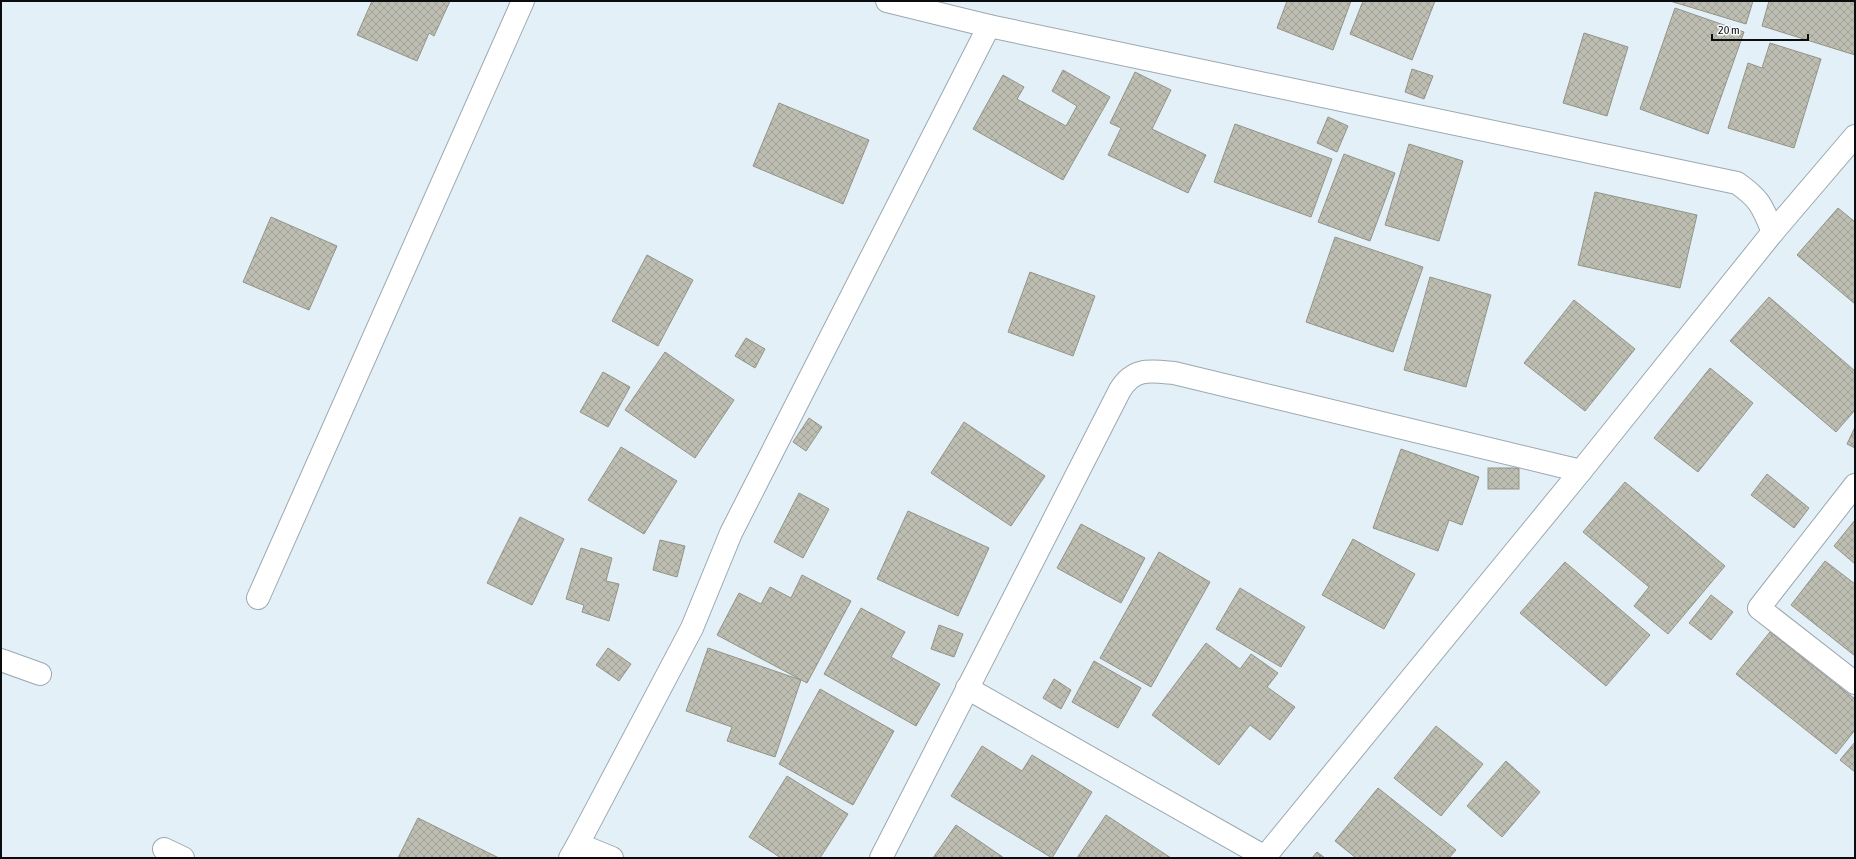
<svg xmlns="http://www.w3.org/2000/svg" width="1856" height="859" font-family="'Asap Condensed',sans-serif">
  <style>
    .building { fill: url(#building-cross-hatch); stroke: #939488 }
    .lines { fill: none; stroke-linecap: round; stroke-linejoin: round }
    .minor-casing { stroke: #9ca8b0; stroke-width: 24 }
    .minor { stroke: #fff; stroke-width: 22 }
  </style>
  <defs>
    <pattern id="building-cross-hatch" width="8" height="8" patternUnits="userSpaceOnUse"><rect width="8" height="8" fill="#bdbeb1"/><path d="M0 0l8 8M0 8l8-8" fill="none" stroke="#a1a297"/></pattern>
  </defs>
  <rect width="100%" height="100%" fill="#e3f0f8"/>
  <!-- building -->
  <g class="building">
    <path d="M372,1H450L434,36L429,33L417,61L357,35Z"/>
    <path d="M1287,1H1351L1333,50L1277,28Z"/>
    <path d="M1363,1H1435L1412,60L1350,34Z"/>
    <path d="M1670,1H1753L1746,24Z"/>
    <path d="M1769,1H1855V55L1762,26Z"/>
    <path d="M1675,8L1744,32L1708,134L1640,109Z"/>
    <path d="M1584,33L1628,47L1607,116L1563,103Z"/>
    <path d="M1770,43L1821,59L1794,148L1728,128L1748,63L1762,68Z"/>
    <path d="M1412,69L1433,76L1424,99L1405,92Z"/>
    <path d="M1063,70L1110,97L1063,180L973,129L1003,75L1024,87L1017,99L1066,126L1077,106L1052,91Z"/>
    <path d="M1135,72L1171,90L1152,129L1206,155L1188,193L1108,155L1121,128L1110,123Z"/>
    <path d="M779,103L869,140L843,204L753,166Z"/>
    <path d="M1328,117L1348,126L1337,152L1317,143Z"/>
    <path d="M1235,124L1332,159L1311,217L1214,182Z"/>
    <path d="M1409,144L1463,161L1439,241L1385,225Z"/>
    <path d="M1344,154L1395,173L1370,241L1318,222Z"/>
    <path d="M1595,192L1697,215L1680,288L1578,265Z"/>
    <path d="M1838,208L1855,222V304L1797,255Z"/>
    <path d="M271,217L337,246L309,310L243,282Z"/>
    <path d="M1335,237L1423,267L1393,352L1306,322Z"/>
    <path d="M647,255L693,280L658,346L612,321Z"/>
    <path d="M1030,272L1095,296L1073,356L1008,332Z"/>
    <path d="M1430,277L1491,295L1466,387L1404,370Z"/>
    <path d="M1769,297L1855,371V410L1836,432L1730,341Z"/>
    <path d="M1574,300L1635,349L1585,411L1524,363Z"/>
    <path d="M746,338L765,349L755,368L735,356Z"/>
    <path d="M665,352L734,400L695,458L625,410Z"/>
    <path d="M1710,368L1753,403L1698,472L1654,438Z"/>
    <path d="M603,372L630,387L608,427L580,412Z"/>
    <path d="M809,418L822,427L806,451L793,442Z"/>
    <path d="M964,422L1045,476L1011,526L931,473Z"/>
    <path d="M1855,427V448L1847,444Z"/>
    <path d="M621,447L677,481L644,534L588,500Z"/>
    <path d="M1401,449L1479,477L1462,525L1449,520L1438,551L1373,528Z"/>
    <rect x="1488" y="468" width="31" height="21"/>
    <path d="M1767,474L1809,508L1794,528L1751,495Z"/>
    <path d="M1625,482L1725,566L1668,634L1634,606L1649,587L1583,532Z"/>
    <path d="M799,493L829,509L803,558L774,542Z"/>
    <path d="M908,511L989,548L958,616L877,579Z"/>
    <path d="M520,517L564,539L532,605L487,583Z"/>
    <path d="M1855,520V564L1834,546Z"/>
    <path d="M1081,524L1145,558L1121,603L1057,568Z"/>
    <path d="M1353,539L1415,574L1384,629L1322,595Z"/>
    <path d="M660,540L685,546L677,577L653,570Z"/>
    <path d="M581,548L612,558L606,581L619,584L609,621L582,612L584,605L566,599Z"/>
    <path d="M1159,552L1210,582L1151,687L1100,658Z"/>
    <path d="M1825,561L1855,584V656L1791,605Z"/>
    <path d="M1565,562L1650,635L1606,686L1520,613Z"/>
    <path d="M802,575L851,601L807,683L717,635L739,593L761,604L770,587L791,598Z"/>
    <path d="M1240,588L1305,627L1281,667L1216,629Z"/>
    <path d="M1711,595L1733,612L1711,640L1689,623Z"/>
    <path d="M861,608L905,632L891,657L940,684L916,726L824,674Z"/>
    <path d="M939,625L963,634L954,657L931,649Z"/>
    <path d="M1770,632L1855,699V730L1836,754L1736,674Z"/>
    <path d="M1206,643L1240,669L1251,654L1278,673L1267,687L1295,707L1270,740L1250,725L1219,765L1152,715Z"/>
    <path d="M608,648L631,664L619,681L596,665Z"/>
    <path d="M708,648L801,680L775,757L727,741L732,727L686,711Z"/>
    <path d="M1094,661L1141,688L1118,728L1072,702Z"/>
    <path d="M1054,679L1071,690L1061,709L1043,698Z"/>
    <path d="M820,689L894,731L853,805L779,764Z"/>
    <path d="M1436,726L1483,764L1441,816L1394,778Z"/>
    <path d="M1855,742V772L1840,760Z"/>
    <path d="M982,746L1022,771L1032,755L1092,792L1052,858L951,796Z"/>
    <path d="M1506,761L1540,792L1502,837L1467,806Z"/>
    <path d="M787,776L848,814L820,858H781L749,837Z"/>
    <path d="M1378,788L1456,850L1449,858H1356L1335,841Z"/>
    <path d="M1106,815L1171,858H1077Z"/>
    <path d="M418,818L499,858H398Z"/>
    <path d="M956,825L1004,858H933Z"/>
    <path d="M1317,852L1325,858H1312Z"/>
  </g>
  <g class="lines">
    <!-- minor casing -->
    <g class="minor-casing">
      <g id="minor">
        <path d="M887,1L989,26L1737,183C1760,199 1762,206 1773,232"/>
        <path d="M1855,485L1759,608L1855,683"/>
        <path d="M258,598L523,1"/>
        <path d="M1,660L40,674"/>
        <path d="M967,688L1265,857"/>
        <path d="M578,844L692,628L731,533L989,26"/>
        <path d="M164,849L183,858"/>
        <path d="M570,858L578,844L612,858"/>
        <path d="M881,858L1120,390C1134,367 1151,371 1174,373L1581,471"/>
        <path d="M1264,858L1581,471L1773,232L1855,136"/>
      </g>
    </g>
    <!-- minor -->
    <use href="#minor" class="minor"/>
  </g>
  <!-- border -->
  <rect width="1856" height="859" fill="none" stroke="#090d10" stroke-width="4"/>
  <!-- scale -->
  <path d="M1712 34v6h96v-6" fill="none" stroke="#090d10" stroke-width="2"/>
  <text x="1718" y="34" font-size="12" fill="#090d10" stroke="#f9fbfd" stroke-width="3" paint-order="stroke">20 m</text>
</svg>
